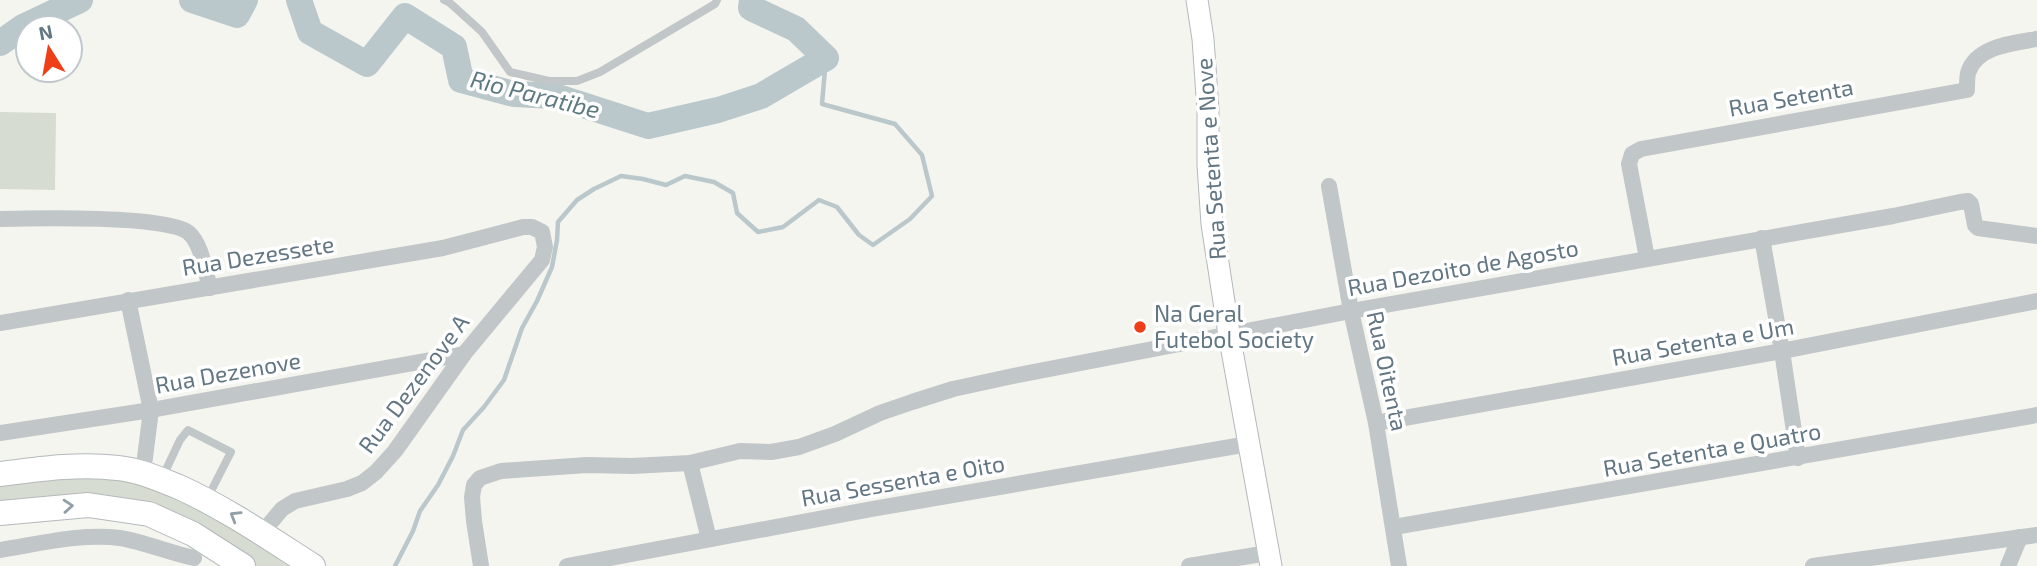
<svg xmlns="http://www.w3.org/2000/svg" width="2037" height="566" font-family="'Exo 2',sans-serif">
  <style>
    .green { fill: #d6dcd1 }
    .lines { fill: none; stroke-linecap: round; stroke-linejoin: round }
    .stream { stroke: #bac8cc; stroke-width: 4.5 }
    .river { stroke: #bac8cc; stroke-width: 26 }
    .secondary-casing { stroke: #b3b9bd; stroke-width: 23 }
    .primary-casing { stroke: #b4b9bc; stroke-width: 26 }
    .lane { stroke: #c1c6c8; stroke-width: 8 }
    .street { stroke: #c1c6c8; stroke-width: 16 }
    .secondary { stroke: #fff; stroke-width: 21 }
    .primary { stroke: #fff; stroke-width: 24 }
    .oneway { stroke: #919fa8 }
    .poi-dot { fill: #ee3f17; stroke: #fff; stroke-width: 2.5 }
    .labels { text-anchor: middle; stroke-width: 7; stroke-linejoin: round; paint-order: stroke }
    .street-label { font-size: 23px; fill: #627683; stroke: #fff }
    .poi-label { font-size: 23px; fill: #627683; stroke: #fff; text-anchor: start }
    .water-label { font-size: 24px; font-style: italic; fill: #5d7981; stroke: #fff }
  </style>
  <rect width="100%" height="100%" fill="#f5f5f0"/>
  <!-- green -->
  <g class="green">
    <path d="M0,112L56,113L55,190L0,189Z"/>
    <path d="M95,472L151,480L304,566H250L160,514L0,508V479Z"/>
  </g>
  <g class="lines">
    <!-- stream -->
    <path class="stream" d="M395,566L413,531L420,511L438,485L453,456L463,430L484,407L504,380L522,328L537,301L552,267L557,240L558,222L577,200L594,189L621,176L643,179L666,185L685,176L714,182L733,193L737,213L758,232L783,227L819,200L837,207L859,235L873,245L910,219L932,196L922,155L895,124L822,104L826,58"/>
    <!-- river -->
    <g class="river">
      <path d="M192,0L237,15L245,0"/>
      <path d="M299,0L310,32L367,64L405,16L454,47L461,80L514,94L555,96L648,126L718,110L761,96L826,58L796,29L751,8L752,0"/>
      <path d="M0,43L23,27L80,0"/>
    </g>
    <!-- secondary casing -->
    <g class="secondary-casing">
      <path id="secondary" d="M1197,0L1203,39L1208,110V165L1212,224L1229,334L1271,566"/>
    </g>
    <!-- primary casing -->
    <g class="primary-casing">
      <g id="primary">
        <path d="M0,474C39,469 79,463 118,468C139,470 159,479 179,487C227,509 269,538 313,566"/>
        <path d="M0,513L88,505L149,514L193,534L243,566"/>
      </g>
    </g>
    <!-- lane -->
    <g class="lane">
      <path d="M444,0L450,3L482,32L510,72L549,81H577L600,72L715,4L717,0"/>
      <path d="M163,476L180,440L188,430L231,452L208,497"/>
    </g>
    <!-- street -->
    <g class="street">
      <path d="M1329,186L1351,311L1376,423L1399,566"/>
      <path d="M0,219C32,218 170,215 189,233C202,245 205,271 210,288"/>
      <path d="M1762,238L1782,351L1798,458"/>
      <path d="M1647,258L1629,164L1632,154L1641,149L1967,90C1967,84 1967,78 1968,73C1976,46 2014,43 2037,39"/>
      <path d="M128,300L151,410L143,473"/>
      <path d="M0,323L443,248L523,227H532L542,232L545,247L542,260L464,354L395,451L376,472L362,483L347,489L295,501L282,509L262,533"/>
      <path d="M1376,423L1782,351L2037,301"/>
      <path d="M0,433L151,410L464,354"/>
      <path d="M690,463L709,539"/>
      <path d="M1394,527L2037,415"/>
      <path d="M0,550C39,544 80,533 120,538C145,542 169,553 194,558"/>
      <path d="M481,566L474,521L472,497L474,485L480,478L501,471L587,465L632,466L690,463L740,451L771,452L799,447L835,434L880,413L912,402L953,389L1013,376L1351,311L1893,216L1960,202L1968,201L1971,204L1975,225L1978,228L2037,236"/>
      <path d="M567,566L872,509L1248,444"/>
      <path d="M1189,566L1268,553"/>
      <path d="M1813,566L2037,535"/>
      <path d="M2008,566L2020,537"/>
    </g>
    <!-- secondary -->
    <use href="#secondary" class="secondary"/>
    <!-- primary -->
    <use href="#primary" class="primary"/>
  </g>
  <!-- one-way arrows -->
  <defs><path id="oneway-chevron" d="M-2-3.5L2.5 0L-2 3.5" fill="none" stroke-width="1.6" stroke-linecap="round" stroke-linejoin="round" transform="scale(1.75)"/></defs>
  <g class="oneway">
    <use href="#oneway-chevron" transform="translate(68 506) rotate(-4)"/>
    <use href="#oneway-chevron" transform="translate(235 516) rotate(-149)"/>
  </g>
  <!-- markers -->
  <circle class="poi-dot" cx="1140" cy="327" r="7"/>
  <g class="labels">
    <!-- street labels -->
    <g class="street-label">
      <text transform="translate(1791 98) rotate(-10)" y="8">Rua Setenta</text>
      <text transform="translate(1211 159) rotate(-94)" y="8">Rua Setenta e Nove</text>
      <text transform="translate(258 256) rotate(-9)" y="8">Rua Dezessete</text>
      <text transform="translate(1463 268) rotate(-10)" y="8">Rua Dezoito de Agosto</text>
      <text transform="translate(1703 342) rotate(-10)" y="8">Rua Setenta e Um</text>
      <text transform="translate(1387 371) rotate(78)" y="8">Rua Oitenta</text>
      <text transform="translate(228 373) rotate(-10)" y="8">Rua Dezenove</text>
      <text transform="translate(414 384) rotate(-53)" y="8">Rua Dezenove A</text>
      <text transform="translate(1712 450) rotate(-10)" y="8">Rua Setenta e Quatro</text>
      <text transform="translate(903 481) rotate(-10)" y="8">Rua Sessenta e Oito</text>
    </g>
    <!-- poi labels -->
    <g class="poi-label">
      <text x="1154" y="322">Na Geral<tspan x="1154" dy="26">Futebol Society</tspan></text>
    </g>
    <!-- water labels -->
    <g class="water-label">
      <text transform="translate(535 95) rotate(14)" y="8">Rio Paratibe</text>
    </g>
  </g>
  <!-- north arrow -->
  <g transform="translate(49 49) rotate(349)"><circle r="33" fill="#ffffff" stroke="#c0c8cd" stroke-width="2"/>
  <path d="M0-5L12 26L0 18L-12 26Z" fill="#ee3f17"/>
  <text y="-10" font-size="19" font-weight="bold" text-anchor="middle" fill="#627683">N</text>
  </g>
</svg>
